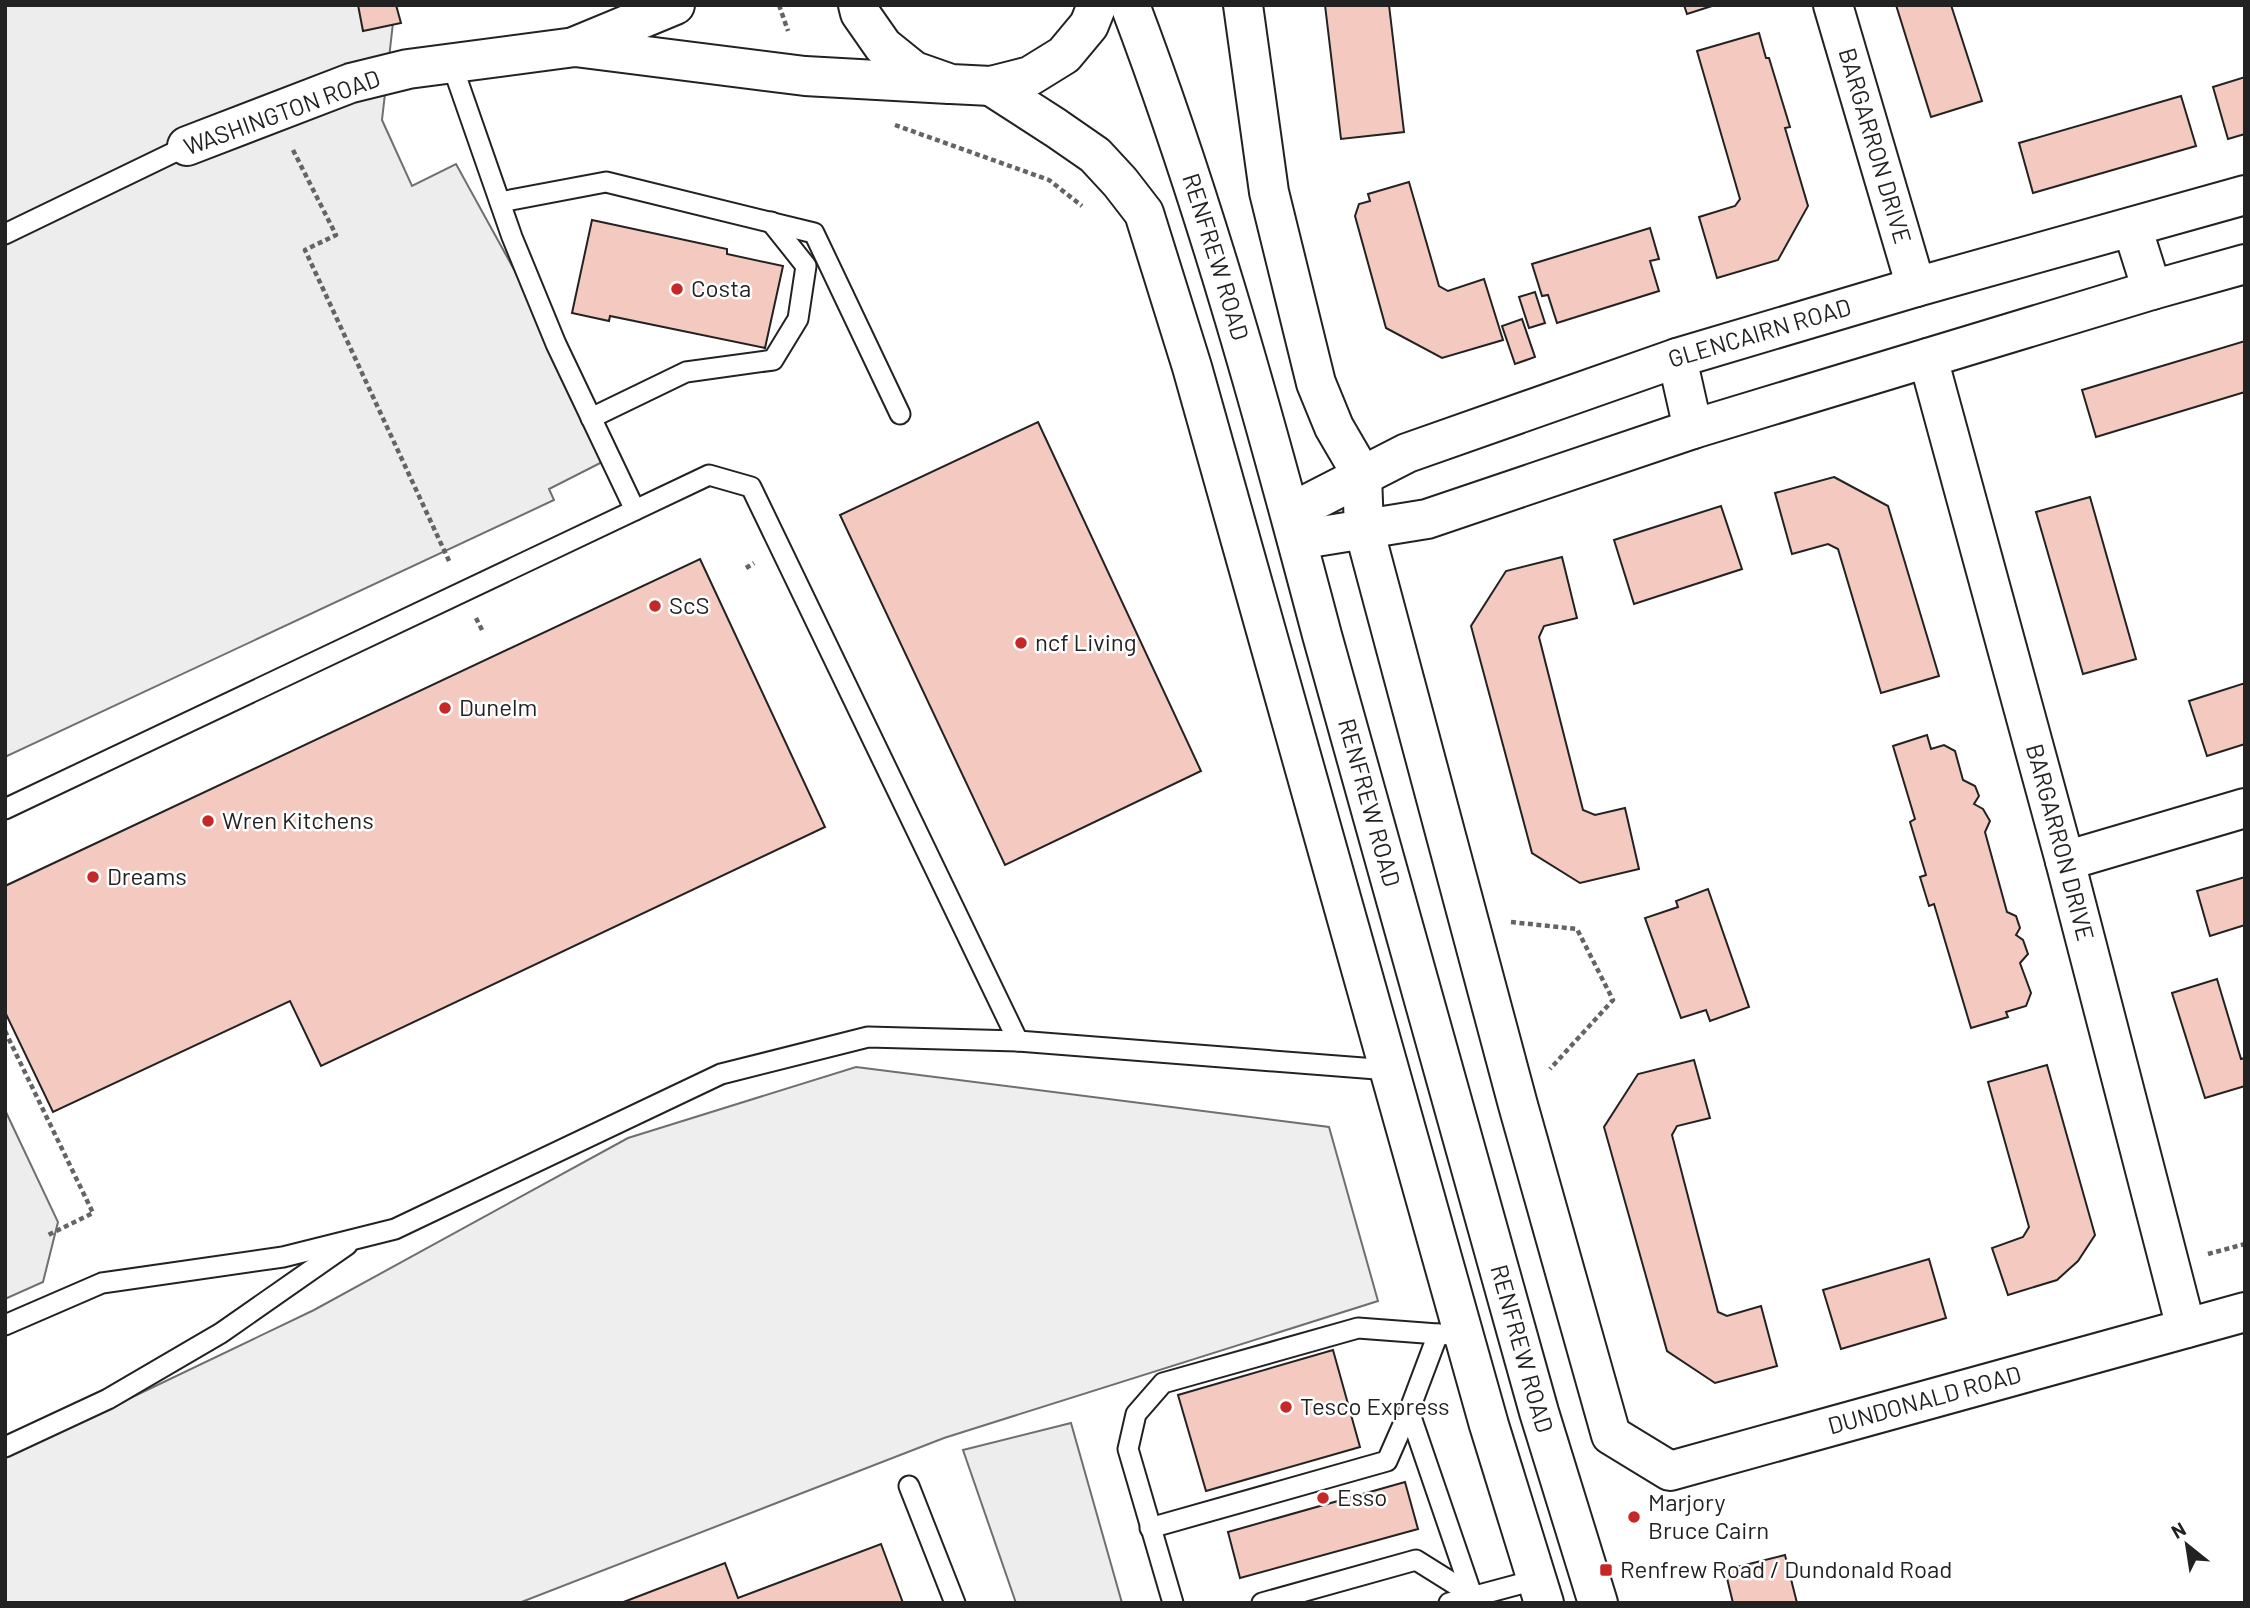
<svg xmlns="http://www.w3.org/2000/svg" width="2250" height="1608" font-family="Barlow,sans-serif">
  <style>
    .green { fill: #eee; stroke: #6f6f6f; stroke-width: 2 }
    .parking { fill: #ededed; stroke: #6f6f6f; stroke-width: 2 }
    .building { fill: #f3c9c0; stroke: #222; stroke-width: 2 }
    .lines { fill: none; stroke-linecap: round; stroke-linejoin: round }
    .service-casing { stroke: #222; stroke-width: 23 }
    .minor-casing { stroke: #222; stroke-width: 42 }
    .primary-casing { stroke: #222; stroke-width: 42 }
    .path { stroke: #646464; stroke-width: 4.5; stroke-dasharray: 5 3.5; stroke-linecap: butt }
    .service { stroke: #fff; stroke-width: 19 }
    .minor { stroke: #fff; stroke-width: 38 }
    .primary { stroke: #fff; stroke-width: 38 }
    .poi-dot { fill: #c62828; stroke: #fff; stroke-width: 2.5 }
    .labels { text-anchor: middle; stroke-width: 5; stroke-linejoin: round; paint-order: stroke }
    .street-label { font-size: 24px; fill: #222; stroke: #fff }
    .poi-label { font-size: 24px; fill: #222; stroke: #fff; text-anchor: start }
  </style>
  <rect width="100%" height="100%" fill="#fff"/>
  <!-- green -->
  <path class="green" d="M856,1067L1329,1127L1378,1301L944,1438L519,1603H5V1458L314,1310L628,1138Z"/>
  <!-- parking -->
  <g class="parking">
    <path d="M5,5H395L382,120L412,186L456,164L616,455L549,489L554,500L5,757Z"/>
    <path d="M5,1110L58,1222L43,1282L5,1299Z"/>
    <path d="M1071,1423L1122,1603H1016L963,1450Z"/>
  </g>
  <!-- building -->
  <g class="building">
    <path d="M358,5H396L401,23L363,31Z"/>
    <path d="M1325,5H1389L1404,132L1341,139Z"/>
    <path d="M1684,5H1715L1687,14Z"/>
    <path d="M1896,5H1951L1982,101L1931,117Z"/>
    <path d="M1759,33L1766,58H1769L1790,127L1785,128L1808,206L1778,260L1717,278L1699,217L1735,206L1740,199L1697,51Z"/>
    <path d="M2245,77V134L2228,139L2213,87Z"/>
    <path d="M2181,96L2196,146L2033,193L2019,143Z"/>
    <path d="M1409,182L1439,286L1448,291L1484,279L1503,340L1442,358L1386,328L1355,216L1359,204L1370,201L1368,194Z"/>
    <path d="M592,220L727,249V254L783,266L765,348L610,316L609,321L572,313Z"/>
    <path d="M1650,228L1659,259L1650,261L1659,291L1557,323L1548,295L1542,296L1532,264Z"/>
    <path d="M1535,292L1545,323L1529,328L1519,297Z"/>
    <path d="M1522,319L1535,357L1515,364L1502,326Z"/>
    <path d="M2245,341V392L2096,437L2082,390Z"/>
    <path d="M1038,422L1201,771L1005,865L840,515Z"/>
    <path d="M1834,477L1888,506L1939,676L1881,693L1838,549L1828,544L1792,554L1775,493Z"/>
    <path d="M2090,497L2136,659L2083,674L2036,512Z"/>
    <path d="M1721,506L1742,569L1634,604L1614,540Z"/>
    <path d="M1562,557L1577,618L1544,626L1539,637L1583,810L1595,815L1625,808L1639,869L1580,883L1532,853L1471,626L1506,571Z"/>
    <path d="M700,559L825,827L321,1066L290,1001L53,1112L5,1012V886Z"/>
    <path d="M2245,683V744L2207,756L2189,701Z"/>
    <path d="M1927,735L1931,749L1944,745L1955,751L1963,780L1975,786L1979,796L1974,804L1983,809L1990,821L1985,832L2007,912L2016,916L2020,928L2016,935L2023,940L2028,954L2020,963L2031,993L2026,1006L2006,1012L2008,1017L1971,1028L1934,904L1929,906L1920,877L1926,875L1910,822L1915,819L1893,746Z"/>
    <path d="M2245,877V925L2210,936L2197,891Z"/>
    <path d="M1708,889L1749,1007L1710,1021L1706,1010L1681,1018L1645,918L1678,907L1676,901Z"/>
    <path d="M2217,979L2241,1059L2245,1058V1086L2205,1098L2172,993Z"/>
    <path d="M1694,1060L1710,1118L1677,1126L1672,1135L1718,1312L1727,1316L1761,1306L1777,1366L1715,1383L1667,1351L1604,1127L1638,1074Z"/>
    <path d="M2047,1065L2095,1235L2078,1261L2057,1280L2008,1295L1992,1248L2023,1237L2029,1227L1988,1082Z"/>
    <path d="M1929,1259L1946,1318L1841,1349L1823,1290Z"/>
    <path d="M1333,1350L1360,1447L1206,1491L1178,1395Z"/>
    <path d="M1405,1482L1418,1529L1240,1578L1228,1532Z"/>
    <path d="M881,1544L903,1603H621L725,1563L738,1598Z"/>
    <path d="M1785,1555L1797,1603H1733L1725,1570Z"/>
  </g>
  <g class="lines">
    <!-- service casing -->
    <g class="service-casing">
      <g id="service">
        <path d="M451,62L512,237L556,344L635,510"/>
        <path d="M500,202L606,182L814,233L900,414"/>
        <path d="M5,234L187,146"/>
        <path d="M591,418L686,372L773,360L798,319L806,266L771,222"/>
        <path d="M5,809L709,475L751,487L1018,1041"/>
        <path d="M5,1325L102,1283L283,1257L395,1229L721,1074L868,1037L1018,1041L1389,1070"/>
        <path d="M1409,1411L1472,1595"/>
        <path d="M5,1447L108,1399L221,1333L347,1245"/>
        <path d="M909,1486L955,1603"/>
        <path d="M1150,1528L1387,1461L1409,1411L1438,1334"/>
        <path d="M1173,1603L1128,1449L1136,1414L1163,1383L1358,1328L1464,1336"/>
        <path d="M1262,1603L1416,1560L1472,1595"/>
        <path d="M1449,1603L1535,1580"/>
      </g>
    </g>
    <!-- minor casing -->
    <g class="minor-casing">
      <g id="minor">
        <path id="s1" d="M1243,5L1269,192L1316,383L1334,427L1362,475L1364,529L1518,1105L1611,1435L1670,1471L2245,1312"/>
        <path id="s2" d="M1833,5L1916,287"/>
        <path d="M576,46L675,5"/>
        <path d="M187,146L351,83L408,69L575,47L805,76L949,84"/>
        <path d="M2132,227L2152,290"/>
        <path d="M1677,358L1693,429"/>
        <path id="s3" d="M1928,358L2065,861L2186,1328"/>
        <path id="s4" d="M1290,513L1407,453L1677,358L1916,287L2245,195"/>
        <path d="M1297,540L1427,519L1693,429L2152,290L2245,264"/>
        <path d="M2065,861L2245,808"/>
      </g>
    </g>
    <!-- primary casing -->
    <g class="primary-casing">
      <g id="primary">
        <path d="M858,5L860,13L883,46L914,71L951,84L991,86L1030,76L1064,55L1089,25L1097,5"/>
        <path id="s5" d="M1130,5C1208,211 1266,423 1322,635L1539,1412L1598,1603"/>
        <path d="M991,86L1056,128L1095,155L1120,182L1144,213L1192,367L1489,1425L1544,1603"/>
      </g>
    </g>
    <!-- path -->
    <g class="path">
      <path d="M779,5L788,31"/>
      <path d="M895,125L1049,180L1082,206"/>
      <path d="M293,150L336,235L305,250L450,563"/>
      <path d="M746,568L754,563"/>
      <path d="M476,618L482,630"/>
      <path d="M1511,922L1577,929L1613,1000L1550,1069"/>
      <path d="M5,1031L93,1213L48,1235"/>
      <path d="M2208,1254L2245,1244"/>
    </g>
    <!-- service -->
    <use href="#service" class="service"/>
    <!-- minor -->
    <use href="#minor" class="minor"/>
    <!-- primary -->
    <use href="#primary" class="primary"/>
  </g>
  <!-- markers -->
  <g class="poi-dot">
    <circle cx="677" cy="289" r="7"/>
    <circle cx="655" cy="606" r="7"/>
    <circle cx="1021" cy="643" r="7"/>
    <circle cx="445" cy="708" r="7"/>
    <circle cx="208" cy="821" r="7"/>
    <circle cx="93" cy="877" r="7"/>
    <circle cx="1286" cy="1407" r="7"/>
    <circle cx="1323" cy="1498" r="7"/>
    <circle cx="1634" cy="1517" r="7"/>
    <rect x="1599" y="1563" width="14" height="14" rx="3.5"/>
  </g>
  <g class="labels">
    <!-- street labels -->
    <g class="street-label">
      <text transform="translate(282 113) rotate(-20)" y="8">WASHINGTON ROAD</text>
      <text dy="8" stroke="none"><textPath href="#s2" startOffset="147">BARGARRON DRIVE</textPath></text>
      <text dy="8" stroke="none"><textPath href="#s5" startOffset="266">RENFREW ROAD</textPath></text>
      <text dy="8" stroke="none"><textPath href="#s4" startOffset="504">GLENCAIRN ROAD</textPath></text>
      <text dy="8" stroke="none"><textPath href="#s5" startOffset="833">RENFREW ROAD</textPath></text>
      <text dy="8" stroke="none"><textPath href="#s3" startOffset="502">BARGARRON DRIVE</textPath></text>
      <text dy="8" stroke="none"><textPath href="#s5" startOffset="1400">RENFREW ROAD</textPath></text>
      <text dy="8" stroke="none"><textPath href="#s1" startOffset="1815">DUNDONALD ROAD</textPath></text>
    </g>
    <!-- poi labels -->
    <g class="poi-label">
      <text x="691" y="297">Costa</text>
      <text x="669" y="614">ScS</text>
      <text x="1035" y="651">ncf Living</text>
      <text x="459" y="716">Dunelm</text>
      <text x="222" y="829">Wren Kitchens</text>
      <text x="107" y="885">Dreams</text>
      <text x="1300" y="1415">Tesco Express</text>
      <text x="1337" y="1506">Esso</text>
      <text x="1648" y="1511">Marjory<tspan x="1648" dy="28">Bruce Cairn</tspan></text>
      <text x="1620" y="1578">Renfrew Road / Dundonald Road</text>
    </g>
  </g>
  <!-- border -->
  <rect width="2250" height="1608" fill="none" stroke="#222222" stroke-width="14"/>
  <!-- north arrow -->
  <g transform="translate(2187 1545) rotate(330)" stroke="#ffffff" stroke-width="5" paint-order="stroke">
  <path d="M0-5L12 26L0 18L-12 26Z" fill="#222222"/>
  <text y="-10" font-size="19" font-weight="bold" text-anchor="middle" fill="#222222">N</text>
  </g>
</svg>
